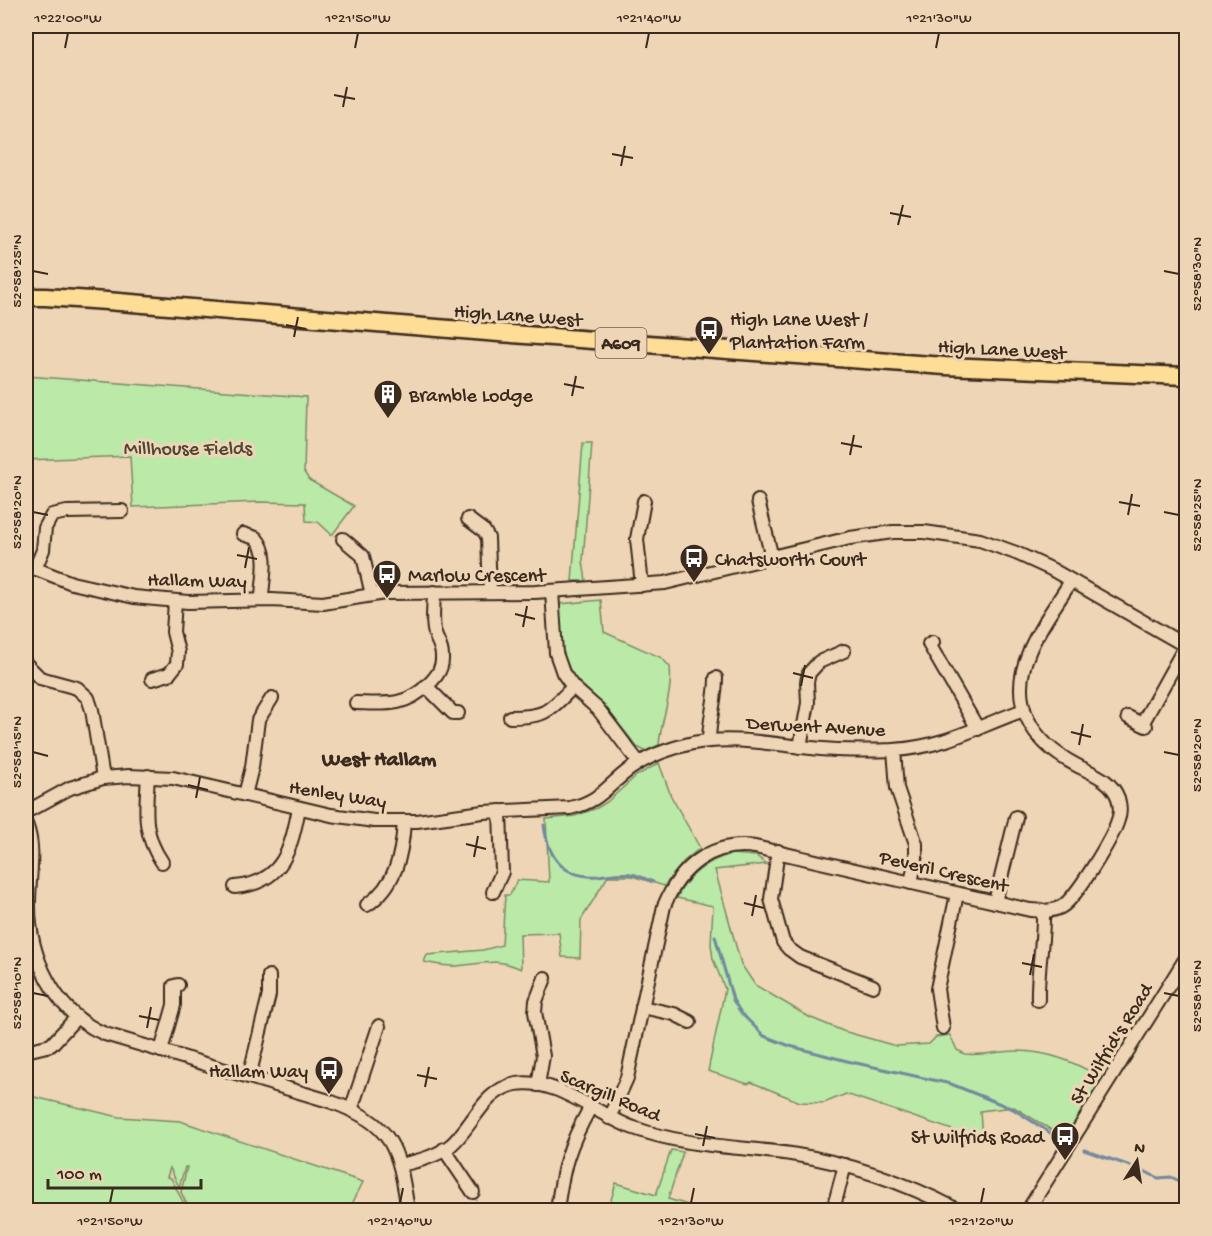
<svg xmlns="http://www.w3.org/2000/svg" width="1212" height="1236" font-family="'Gochi Hand',sans-serif">
  <style>
    .green { fill: #bae9a8; stroke: #7a8a63; stroke-width: 1.5 }
    .lines { fill: none; stroke-linecap: round; stroke-linejoin: round }
    .stream { stroke: #72899d; stroke-width: 3 }
    .minor-casing { stroke: #3b2a1e; stroke-width: 16 }
    .major-casing { stroke: #3b2a1e; stroke-width: 21 }
    .minor { stroke: #eed5b6; stroke-width: 12 }
    .major { stroke: #fedd96; stroke-width: 16 }
    .ticks { fill: none; stroke: #3b2a1e; stroke-width: 2 }
    .labels { text-anchor: middle; stroke-width: 6; stroke-linejoin: round; paint-order: stroke }
    .shield { fill: #eed5b6; stroke: #715d4c; stroke-width: 1.5 }
    .shield-label { font-size: 18px; font-weight: bold; fill: #3b2a1e }
    .street-label { font-size: 20px; fill: #3b2a1e; stroke: #eed5b6 }
    .poi-label { font-size: 20px; fill: #3b2a1e; stroke: #eed5b6; text-anchor: start }
    .park-label { font-size: 20px; fill: #4e4733; stroke: #eed5b6 }
    .quarter-label { font-size: 22px; font-weight: bold; fill: #3b2a1e; stroke: #eed5b6 }
    .neatline { fill: none; stroke: #3b2a1e; stroke-width: 2 }
    .ticks-label { font-size: 15px; text-anchor: middle; fill: #3b2a1e }
  </style>
  <rect width="100%" height="100%" fill="#eed5b6"/>
  <filter id="ink" filterUnits="userSpaceOnUse"><feTurbulence type="fractalNoise" baseFrequency=".0167" numOctaves="2"/><feDisplacementMap in="SourceGraphic" scale="12" xChannelSelector="R" yChannelSelector="G"/><feConvolveMatrix kernelMatrix="1 2 1 2 8 2 1 2 1" color-interpolation-filters="sRGB"/></filter>
  <g filter="url(#ink)">
    <!-- green -->
    <g class="green">
      <path d="M26,376L306,397L304,472L309,480L354,506L332,535L318,522L306,521L305,503L260,502L133,507L130,456L26,460Z"/>
      <path d="M583,443H592L583,561L586,581H572Z"/>
      <path d="M601,600L604,632L662,658L670,667C673,694 661,719 659,745L645,751L637,747L605,706L573,677L562,652L559,604Z"/>
      <path d="M659,763L671,796L700,848L684,861L664,886L632,876H608L581,920L580,958L562,957L559,933L520,934L521,969C494,957 484,964 457,966C446,967 434,964 424,962L427,955L483,950L502,945L505,895H510L517,880L549,882L546,819L575,816L597,808L607,802L636,776Z"/>
      <path d="M732,854L756,856L767,864L715,870L741,964L755,985L809,1017L843,1031L896,1046L929,1044L936,1037L950,1035L957,1050L965,1054C982,1056 999,1051 1016,1051C1051,1051 1075,1063 1105,1079L1066,1139L1014,1107L980,1111L982,1140L846,1094L824,1103L800,1102L751,1082L748,1084L708,1071L725,989L713,959L711,944L713,906L677,898C686,876 710,859 732,854Z"/>
      <path d="M26,1095L119,1117L180,1121L363,1182L349,1210H206L186,1203L181,1192L187,1167H185L179,1187L170,1168L167,1177L171,1178L185,1206L183,1210H26Z"/>
      <path d="M671,1150L683,1152L668,1199L705,1210H608L616,1183L656,1195Z"/>
    </g>
    <g class="lines">
      <!-- stream -->
      <g class="stream">
        <path d="M544,825C548,857 562,878 598,876C609,875 620,872 631,874C638,875 645,879 653,882"/>
        <path d="M715,936L733,1000L741,1013L764,1036L790,1046L847,1061L951,1084L1013,1109L1052,1134"/>
        <path d="M1084,1150L1142,1170L1158,1178L1171,1177L1186,1184"/>
      </g>
      <!-- minor casing -->
      <g class="minor-casing">
        <g id="minor">
          <path d="M758,501L772,558"/>
          <path d="M468,519L484,531L488,538L490,592"/>
          <path d="M243,534L256,538C271,555 262,578 262,600"/>
          <path d="M343,539L363,556L372,595"/>
          <path d="M26,565L72,583L134,597L188,602L272,600L323,603L385,593L535,592L665,583L850,538L893,532H924L980,540L1016,553L1051,569L1186,646"/>
          <path d="M35,569L43,550L45,528L52,515L67,512L122,511"/>
          <path d="M642,585L637,539L644,501"/>
          <path d="M552,591L556,653L563,673L573,687L598,709L639,763"/>
          <path d="M933,642L929,644L978,729"/>
          <path d="M26,664L40,678L77,688L88,698L92,710L103,778"/>
          <path d="M152,679L169,674L177,664L178,652L173,632L175,601"/>
          <path d="M426,686L453,713H458"/>
          <path d="M356,703C387,704 405,707 429,684C437,676 443,668 442,656C442,647 437,641 435,634C431,621 434,605 434,592"/>
          <path d="M510,717C546,717 548,712 573,687"/>
          <path d="M1128,717L1146,726"/>
          <path d="M1142,724L1186,645"/>
          <path d="M709,741C709,719 716,700 716,678"/>
          <path d="M800,747L808,703L807,682L809,673L819,662L844,651"/>
          <path d="M894,750L897,788L916,844V858L911,883"/>
          <path d="M148,776C146,809 142,833 162,862"/>
          <path d="M245,795L252,767L258,720L272,698"/>
          <path d="M26,812L70,788L103,778L129,776L173,778L331,815L374,821H417L483,812L570,808C600,802 608,785 630,769C649,755 671,748 693,743C733,736 772,744 811,748C839,751 866,751 894,750C945,747 978,726 1024,710"/>
          <path d="M26,824C36,849 29,875 29,902C28,955 54,1013 105,1034L329,1101C394,1124 398,1147 408,1210"/>
          <path d="M778,851L771,899L783,942L789,949L800,957L873,986"/>
          <path d="M235,887C284,883 291,848 299,808"/>
          <path d="M493,892L502,872L500,811"/>
          <path d="M995,902L1016,817"/>
          <path d="M367,905C396,885 402,855 404,822"/>
          <path d="M1038,1000C1037,970 1044,941 1043,911"/>
          <path d="M642,1007L674,1014L690,1022"/>
          <path d="M943,1028L937,989L957,894"/>
          <path d="M26,1051L51,1045L76,1018"/>
          <path d="M161,1051L174,1005V986L178,985"/>
          <path d="M249,1077L269,995V976"/>
          <path d="M538,1085L543,1056L535,1012L536,1001L545,978"/>
          <path d="M351,1110L379,1026"/>
          <path d="M609,1118L627,1078L664,906C680,867 712,841 755,847L1030,910C1041,911 1051,912 1061,907C1076,899 1113,837 1118,820C1121,813 1120,805 1118,798C1111,779 1091,773 1076,765C1030,741 1008,702 1029,652C1039,627 1057,604 1071,581"/>
          <path d="M444,1149L473,1192"/>
          <path d="M400,1165C418,1161 436,1157 451,1145C474,1125 483,1090 516,1084C556,1077 597,1115 634,1128C686,1147 737,1146 791,1154C850,1163 906,1183 958,1210"/>
          <path d="M557,1210C563,1167 568,1147 590,1108"/>
          <path d="M833,1210L845,1165"/>
          <path d="M1028,1210L1186,958"/>
        </g>
      </g>
      <!-- major casing -->
      <g class="major-casing">
        <path id="major" d="M26,297H45L107,301L499,333L945,366L1186,376"/>
      </g>
      <!-- minor -->
      <use href="#minor" class="minor"/>
      <!-- major -->
      <use href="#major" class="major"/>
    </g>
  </g>
  <!-- ticks -->
  <path class="ticks" d="M65,48L68,33M355,48L358,33M646,48L649,33M936,48L939,33M334,95L355,99M343,107L347,87M612,154L633,158M621,166L625,146M890,213L911,217M898,225L903,205M33,271L48,274M1164,271L1179,274M286,325L306,329M294,337L298,317M564,384L584,388M572,396L576,376M841,443L862,447M850,455L854,435M1119,502L1140,506M33,512L48,515M1164,512L1179,515M1128,515L1132,494M237,555L257,559M245,568L249,547M515,614L535,619M523,627L527,606M793,673L813,678M801,686L805,665M1071,732L1091,737M1079,745L1083,724M33,752L48,756M1164,752L1179,755M188,785L208,790M196,798L200,777M466,844L486,849M474,857L478,836M744,903L764,908M752,916L756,895M1022,963L1042,967M1030,975L1034,954M33,993L48,996M1164,993L1179,996M139,1016L159,1020M147,1028L151,1007M417,1075L437,1079M425,1087L429,1067M695,1134L715,1138M703,1146L707,1126M110,1203L113,1188M400,1203L403,1188M691,1203L694,1188M981,1203L984,1188"/>
  <!-- icons -->
  <defs>
    <g id="bus-pin" transform="scale(1.5)"><path d="M0 17L-7.5 6A9.5 9.5 0 1 1 7.5 6Z" fill="#3b2a1e" stroke="#eed5b6"/><path d="M-5-6H5V4H4V6H2V4H-2V6H-4V4H-5ZM-3.5-4V0h7V-4ZM-3.5 1.2v1.5H-2V1.2ZM2 1.2v1.5H3.5V1.2Z" fill="#fff"/></g>
    <g id="building-pin" transform="scale(1.5)"><path d="M0 17L-7.5 6A9.5 9.5 0 1 1 7.5 6Z" fill="#3b2a1e" stroke="#eed5b6"/><path d="M-4-6H4V6H1V3H-1V6H-4ZM-2.5-4.3h1.7v1.8h-1.7ZM.8-4.3h1.7v1.8H.8ZM-2.5-1h1.7V.8h-1.7ZM.8-1h1.7V.8H.8Z" fill="#fff"/></g>
  </defs>
  <g fill-rule="evenodd">
    <use href="#bus-pin" x="709" y="330"/>
    <use href="#building-pin" x="388" y="394"/>
    <use href="#bus-pin" x="694" y="558"/>
    <use href="#bus-pin" x="387" y="574"/>
    <use href="#bus-pin" x="329" y="1070"/>
    <use href="#bus-pin" x="1065" y="1136"/>
  </g>
  <g class="labels">
    <!-- shield labels -->
    <rect class="shield" x="595.5" y="328" width="51" height="30" rx="4.5"/>
    <g class="shield-label">
      <text x="621" y="349">A609</text>
    </g>
    <!-- street labels -->
    <g class="street-label">
      <text transform="translate(518 314) rotate(4)" y="7">High Lane West</text>
      <text transform="translate(1002 348) rotate(3)" y="7">High Lane West</text>
      <text transform="translate(197 579) rotate(1)" y="7">Hallam Way</text>
      <text transform="translate(816 725) rotate(3)" y="7">Derwent Avenue</text>
      <text transform="translate(338 793) rotate(9)" y="7">Henley Way</text>
      <text transform="translate(944 870) rotate(13)" y="7">Peveril Crescent</text>
      <text transform="translate(1110 1043) rotate(-58)" y="7">St Wilfrid's Road</text>
      <text transform="translate(611 1094) rotate(23)" y="7">Scargill Road</text>
    </g>
    <!-- poi labels -->
    <g class="poi-label">
      <text x="730" y="325">High Lane West /<tspan x="730" dy="23">Plantation Farm</tspan></text>
      <text x="409" y="401">Bramble Lodge</text>
      <text x="715" y="565">Chatsworth Court</text>
      <text x="408" y="581">Marlow Crescent</text>
      <text x="308" y="1077" text-anchor="end">Hallam Way</text>
      <text x="1044" y="1143" text-anchor="end">St Wilfrids Road</text>
    </g>
    <!-- park labels -->
    <g class="park-label">
      <text x="188" y="454">Millhouse Fields</text>
    </g>
    <!-- quarter labels -->
    <g class="quarter-label">
      <text x="379" y="765">West Hallam</text>
    </g>
  </g>
  <!-- margin -->
  <rect width="1212" height="1236" fill="none" stroke="#eed5b6" stroke-width="66"/>
  <!-- north arrow -->
  <g transform="translate(1137 1161) rotate(12)" stroke="#eed5b6" stroke-width="4.5" paint-order="stroke">
  <path d="M0-4.5L10 22L0 15L-10 22Z" fill="#3b2a1e"/>
  <text y="-9" font-size="16" font-weight="bold" text-anchor="middle" fill="#3b2a1e">N</text>
  </g>
  <!-- scale -->
  <path d="M48 1179v9h153v-9" fill="none" stroke="#3b2a1e" stroke-width="3"/>
  <text x="57" y="1179" font-size="18" fill="#3b2a1e" stroke="#eed5b6" stroke-width="4.5" paint-order="stroke">100 m</text>
  <rect x="33" y="33" width="1146" height="1170" class="neatline"/>
  <g class="ticks-label">
    <text x="68" y="22">1°22'00"W</text>
    <text x="358" y="22">1°21'50"W</text>
    <text x="649" y="22">1°21'40"W</text>
    <text x="939" y="22">1°21'30"W</text>
    <text transform="translate(16 271) rotate(-90)" y="5">52°58'25"N</text>
    <text transform="translate(1196 274) rotate(-90)" y="5">52°58'30"N</text>
    <text transform="translate(16 512) rotate(-90)" y="5">52°58'20"N</text>
    <text transform="translate(1196 515) rotate(-90)" y="5">52°58'25"N</text>
    <text transform="translate(16 752) rotate(-90)" y="5">52°58'15"N</text>
    <text transform="translate(1196 755) rotate(-90)" y="5">52°58'20"N</text>
    <text transform="translate(16 993) rotate(-90)" y="5">52°58'10"N</text>
    <text transform="translate(1196 996) rotate(-90)" y="5">52°58'15"N</text>
    <text x="110" y="1225">1°21'50"W</text>
    <text x="400" y="1225">1°21'40"W</text>
    <text x="691" y="1225">1°21'30"W</text>
    <text x="981" y="1225">1°21'20"W</text>
  </g>
</svg>
